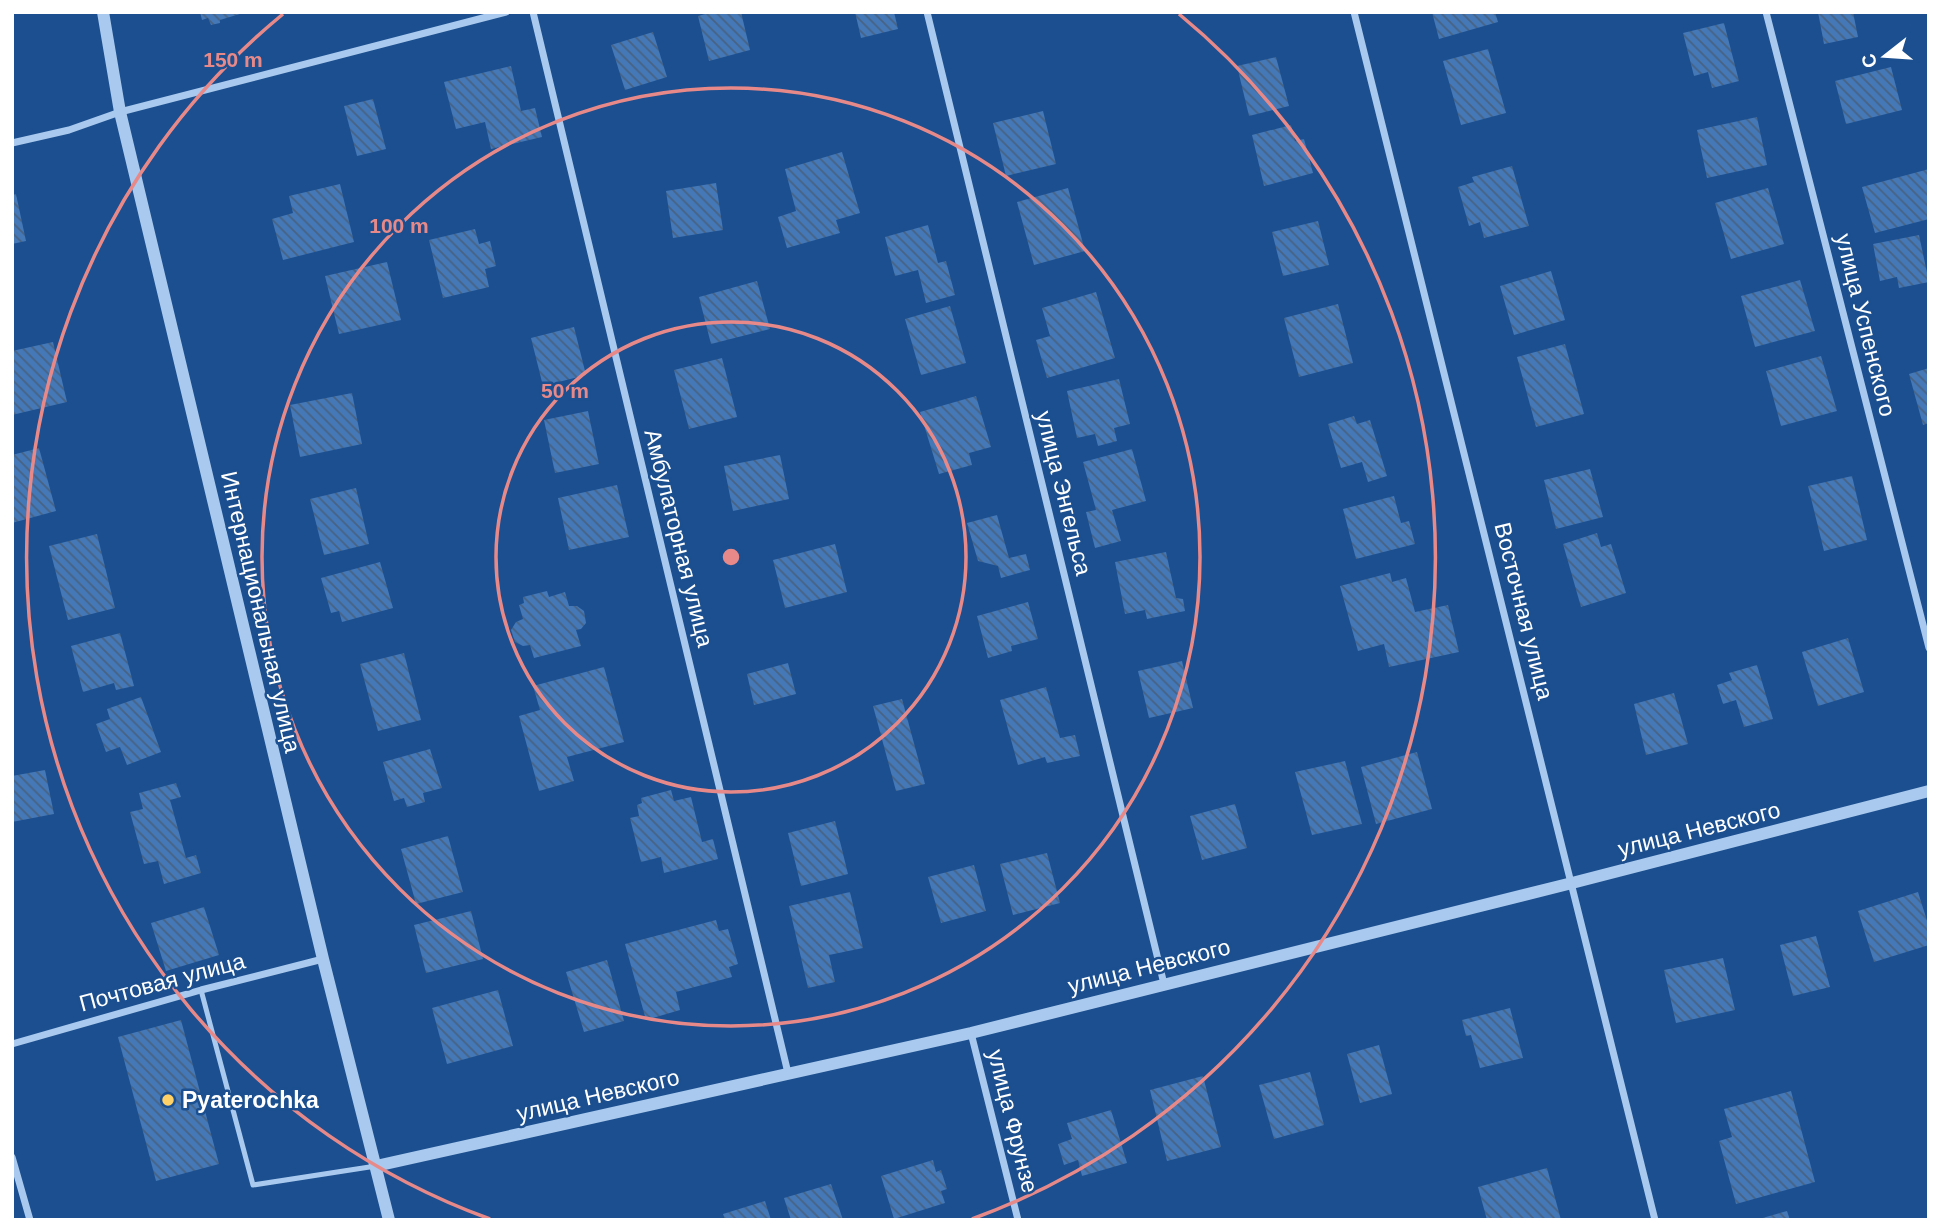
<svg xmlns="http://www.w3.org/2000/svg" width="1941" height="1232" font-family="Helvetica,sans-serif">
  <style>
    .building { fill: url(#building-back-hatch) }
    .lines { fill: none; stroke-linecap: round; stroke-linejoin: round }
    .service { stroke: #a9c9ee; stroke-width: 5 }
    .minor { stroke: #a9c9ee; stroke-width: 7 }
    .tertiary { stroke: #a9c9ee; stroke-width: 12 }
    .ring { fill: none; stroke: #e88989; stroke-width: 3.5 }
    .poi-dot { fill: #ffd166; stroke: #1b4f8f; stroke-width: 2.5 }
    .labels { text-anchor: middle; stroke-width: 5; stroke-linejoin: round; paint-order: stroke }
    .street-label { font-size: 23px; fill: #fff; stroke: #1b4f8f }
    .poi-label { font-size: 23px; font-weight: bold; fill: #fff; stroke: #1b4f8f; text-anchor: start }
    .centre { fill: #e88989; stroke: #1b4f8f; stroke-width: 3.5 }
    .ring-label { font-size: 21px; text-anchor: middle; font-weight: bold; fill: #e88989; stroke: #1b4f8f; stroke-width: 5; stroke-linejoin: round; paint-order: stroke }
  </style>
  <defs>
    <pattern id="building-back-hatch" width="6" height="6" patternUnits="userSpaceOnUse" patternTransform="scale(1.75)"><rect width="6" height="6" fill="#4478b7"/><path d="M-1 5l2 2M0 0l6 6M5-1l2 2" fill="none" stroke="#486282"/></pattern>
  </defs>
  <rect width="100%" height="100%" fill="#1b4f8f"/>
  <!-- building -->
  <g class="building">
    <path d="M200,12H243V13L220,20V23L211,25L208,18L202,20Z"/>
    <path d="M713,12H741L750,50L709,61L698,16Z"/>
    <path d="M855,12H894L898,29L861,38Z"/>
    <path d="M1432,12H1495L1498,22L1439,39Z"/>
    <path d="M1818,12H1853L1858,37L1824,44Z"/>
    <path d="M1724,23L1739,81L1712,88L1708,72L1694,76L1683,33Z"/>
    <path d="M653,32L667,77L625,90L611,45Z"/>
    <path d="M1488,49L1506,113L1461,125L1443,61Z"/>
    <path d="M1276,57L1289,106L1249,116L1237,66Z"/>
    <path d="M511,66L521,111L535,108L542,137L491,149L485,122L456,129L444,82Z"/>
    <path d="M1891,67L1902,110L1846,124L1835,81Z"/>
    <path d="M373,99L386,149L357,156L344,106Z"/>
    <path d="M1043,111L1056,164L1006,176L993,123Z"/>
    <path d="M1757,117L1767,165L1707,178L1697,130Z"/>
    <path d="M1291,125L1295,141L1304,139L1313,173L1264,186L1252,135Z"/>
    <path d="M842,152L860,213L836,220L840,233L787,248L778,217L796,211L785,169Z"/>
    <path d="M1512,166L1529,226L1484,238L1480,222L1469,226L1458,187L1474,182L1472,177Z"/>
    <path d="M1929,169V219L1875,233L1862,187Z"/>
    <path d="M716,183L723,230L673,238L666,191Z"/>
    <path d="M340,184L354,242L283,260L272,219L293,213L289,196Z"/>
    <path d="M1068,188L1085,251L1034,265L1017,202Z"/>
    <path d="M1768,188L1784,244L1731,259L1715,203Z"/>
    <path d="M16,194L26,241L12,244V195Z"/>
    <path d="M1318,221L1329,265L1283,276L1272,232Z"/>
    <path d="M928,225L938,263L946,261L955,295L926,303L918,270L895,276L885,237Z"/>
    <path d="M475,229L479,244L490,241L496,266L485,269L489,287L443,298L429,240Z"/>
    <path d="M1919,235L1929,282L1899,288L1897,277L1880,281L1873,244Z"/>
    <path d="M387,262L401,320L339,334L325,276Z"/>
    <path d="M1551,271L1565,320L1514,335L1500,286Z"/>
    <path d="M1800,280L1815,331L1755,347L1741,296Z"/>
    <path d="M757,281L770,329L711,344L699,297Z"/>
    <path d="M1096,292L1115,358L1047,378L1036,340L1050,336L1042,308Z"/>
    <path d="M1338,304L1353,363L1299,377L1284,318Z"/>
    <path d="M950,306L966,363L921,375L905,319Z"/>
    <path d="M574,327L586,375L543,386L531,338Z"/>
    <path d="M53,342L67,402L12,415V351Z"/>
    <path d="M1565,344L1584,414L1536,427L1517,357Z"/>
    <path d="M1821,356L1837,411L1781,426L1766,371Z"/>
    <path d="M722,358L737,417L689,429L674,370Z"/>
    <path d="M1929,368V423L1923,425L1909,374Z"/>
    <path d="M1119,379L1130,424L1114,428L1117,441L1098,446L1095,434L1077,438L1067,391Z"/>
    <path d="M352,393L362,444L300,457L290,405Z"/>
    <path d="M976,396L991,447L969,453L972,465L939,474L920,412Z"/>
    <path d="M588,411L599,464L555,473L544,420Z"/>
    <path d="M1354,416L1357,424L1370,420L1387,476L1368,482L1362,462L1341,468L1328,424Z"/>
    <path d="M39,448L56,511L12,523V455Z"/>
    <path d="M1132,449L1146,501L1112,510L1121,541L1095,548L1086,512L1096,510L1083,462Z"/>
    <path d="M780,455L789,499L733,511L724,466Z"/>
    <path d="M1590,469L1603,517L1556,529L1544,480Z"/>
    <path d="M1852,476L1867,540L1824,551L1808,486Z"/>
    <path d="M617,485L629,537L569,550L558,498Z"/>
    <path d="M356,488L369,544L324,555L310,499Z"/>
    <path d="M1394,496L1401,523L1409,521L1415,544L1356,559L1343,509Z"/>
    <path d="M997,515L1009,558L1026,554L1030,570L1001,578L998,566L978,561L967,523Z"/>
    <path d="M1597,533L1601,547L1611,544L1626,593L1581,607L1563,544Z"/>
    <path d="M97,534L115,608L68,620L49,546Z"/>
    <path d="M835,544L847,592L785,608L773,560Z"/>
    <path d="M1166,552L1176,598L1183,599L1185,611L1147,619L1145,610L1125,614L1115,562Z"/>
    <path d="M380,562L393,608L342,622L339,611L331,613L321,578Z"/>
    <path d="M1390,573L1392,582L1406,578L1415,612L1448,605L1459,652L1389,667L1384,644L1358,651L1340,586Z"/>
    <path d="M547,591L549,597L565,592L569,606H577L584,611L586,623L581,629L576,630L581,646L534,658L530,645L523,646L515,642L511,630L516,622L523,619L519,605L524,603L523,597Z"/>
    <path d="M1028,602L1038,639L1011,646L1012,651L988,658L977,616Z"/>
    <path d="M120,633L134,686L116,690L114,683L83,692L71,646Z"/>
    <path d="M1848,638L1864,692L1818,706L1802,652Z"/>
    <path d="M404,653L421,720L378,731L360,664Z"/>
    <path d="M1182,661L1193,708L1149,718L1138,671Z"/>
    <path d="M788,663L796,694L754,705L747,674Z"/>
    <path d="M1757,665L1773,719L1744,727L1736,700L1723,704L1717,685L1732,680L1729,673Z"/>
    <path d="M604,667L624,742L567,757L574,781L539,791L519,716L540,710L533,686Z"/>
    <path d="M1046,687L1060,738L1075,735L1080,756L1047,763L1045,757L1018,765L1000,700Z"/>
    <path d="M1674,693L1688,744L1646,755L1634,704Z"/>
    <path d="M141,697L161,752L127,765L120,747L106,752L96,724L110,719L107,709Z"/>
    <path d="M902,699L925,784L896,791L873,706Z"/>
    <path d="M430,749L442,788L423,793L425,802L407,807L404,798L394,801L383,762Z"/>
    <path d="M1417,752L1432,809L1376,824L1361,767Z"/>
    <path d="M1345,761L1362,824L1312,835L1295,772Z"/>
    <path d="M45,770L54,814L12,822V776Z"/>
    <path d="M176,783L181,797L170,800L186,858L196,855L201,873L164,884L158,861L144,864L130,812L143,809L139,793Z"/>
    <path d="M671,790L674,801L691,797L702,842L713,839L718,859L664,873L661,857L641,862L630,818L639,816L637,805L642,803L641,798Z"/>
    <path d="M1235,804L1247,848L1202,860L1190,816Z"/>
    <path d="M835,821L848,874L801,886L788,833Z"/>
    <path d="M448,836L463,892L416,904L401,849Z"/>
    <path d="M1047,853L1060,903L1013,915L1000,864Z"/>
    <path d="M974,865L986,911L941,923L928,877Z"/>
    <path d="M850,892L863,948L829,955L835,982L808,988L789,906Z"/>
    <path d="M1918,892L1929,927V945L1874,962L1858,911Z"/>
    <path d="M204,907L219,955L166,971L151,923Z"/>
    <path d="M471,911L483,959L426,973L414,925Z"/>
    <path d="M716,920L719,931L728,929L738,964L729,967L732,977L676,992L680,1010L646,1020L625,944Z"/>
    <path d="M1816,936L1830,987L1793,996L1780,945Z"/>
    <path d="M1723,958L1735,1010L1676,1023L1664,970Z"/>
    <path d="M607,960L624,1021L584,1032L566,972Z"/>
    <path d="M498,990L513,1046L447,1064L432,1008Z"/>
    <path d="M1510,1008L1523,1058L1480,1068L1471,1035L1466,1036L1462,1020Z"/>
    <path d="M181,1020L219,1164L156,1181L118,1037Z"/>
    <path d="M1379,1045L1392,1094L1360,1103L1347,1054Z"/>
    <path d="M1310,1072L1324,1125L1274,1139L1259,1085Z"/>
    <path d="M1203,1076L1221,1147L1167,1161L1150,1090Z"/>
    <path d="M1791,1091L1815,1182L1736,1204L1719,1141L1732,1137L1724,1109Z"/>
    <path d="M1111,1110L1127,1163L1082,1176L1078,1160L1064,1165L1058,1144L1072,1139L1067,1123Z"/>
    <path d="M933,1160L936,1172L941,1170L947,1189L941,1191L945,1203L894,1219L881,1176Z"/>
    <path d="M1547,1168L1561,1220H1487L1478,1187Z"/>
    <path d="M831,1184L843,1220H791L784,1198Z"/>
    <path d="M765,1201L771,1220H725L723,1214Z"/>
    <path d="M1787,1211L1790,1220H1759V1219Z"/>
  </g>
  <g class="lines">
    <!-- service -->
    <path class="service" d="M201,990L253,1185L376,1166"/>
    <!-- minor -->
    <g class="minor">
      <path d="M533,12L788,1073"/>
      <path d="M927,12L1164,984"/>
      <path d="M1354,12L1655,1220"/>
      <path d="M1766,12L1929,648"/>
      <path d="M12,143L69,130L120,112L506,12"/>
      <path d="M971,1033L1018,1220"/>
      <path d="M12,1044L201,990L323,959"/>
      <path d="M12,1157L30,1220"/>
    </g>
    <!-- tertiary -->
    <g class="tertiary">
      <path d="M103,12L120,112L323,959L389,1220"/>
      <path d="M376,1166L971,1033L1572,883L1929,791"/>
    </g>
  </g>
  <!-- distance rings -->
  <g class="ring">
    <circle cx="731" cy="557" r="235"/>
    <circle cx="731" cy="557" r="469"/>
    <path d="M490 1219A704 704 0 0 1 283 14M1179 14A704 704 0 0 1 972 1219"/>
  </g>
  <!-- markers -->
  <circle class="poi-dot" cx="168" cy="1100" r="7"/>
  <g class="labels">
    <!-- street labels -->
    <g class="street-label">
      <text transform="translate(1866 325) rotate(76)" y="8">улица Успенского</text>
      <text transform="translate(1064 493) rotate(76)" y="8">улица Энгельса</text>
      <text transform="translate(679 538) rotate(76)" y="8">Амбулаторная улица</text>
      <text transform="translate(1524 611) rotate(76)" y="8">Восточная улица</text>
      <text transform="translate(261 612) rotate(77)" y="8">Интернациональная улица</text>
      <text transform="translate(1699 829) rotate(-14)" y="8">улица Невского</text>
      <text transform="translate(1149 966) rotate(-14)" y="8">улица Невского</text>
      <text transform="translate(162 982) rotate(-15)" y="8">Почтовая улица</text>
      <text transform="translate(598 1095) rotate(-13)" y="8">улица Невского</text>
      <text transform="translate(1013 1121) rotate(76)" y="8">улица Фрунзе</text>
    </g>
    <!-- poi labels -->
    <g class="poi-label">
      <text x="182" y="1108">Pyaterochka</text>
    </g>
  </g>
  <circle cx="731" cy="557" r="10" class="centre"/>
  <g class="ring-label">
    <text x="233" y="67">150 m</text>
    <text x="399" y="233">100 m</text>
    <text x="565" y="398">50 m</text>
  </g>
  <!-- border -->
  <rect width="1941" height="1232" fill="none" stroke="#ffffff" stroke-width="28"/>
  <!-- north arrow -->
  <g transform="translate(1885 56) rotate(253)" stroke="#1b4f8f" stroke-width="5" paint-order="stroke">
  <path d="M0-5L12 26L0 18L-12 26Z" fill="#ffffff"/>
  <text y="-10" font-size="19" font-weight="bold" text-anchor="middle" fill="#ffffff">С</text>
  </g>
</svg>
